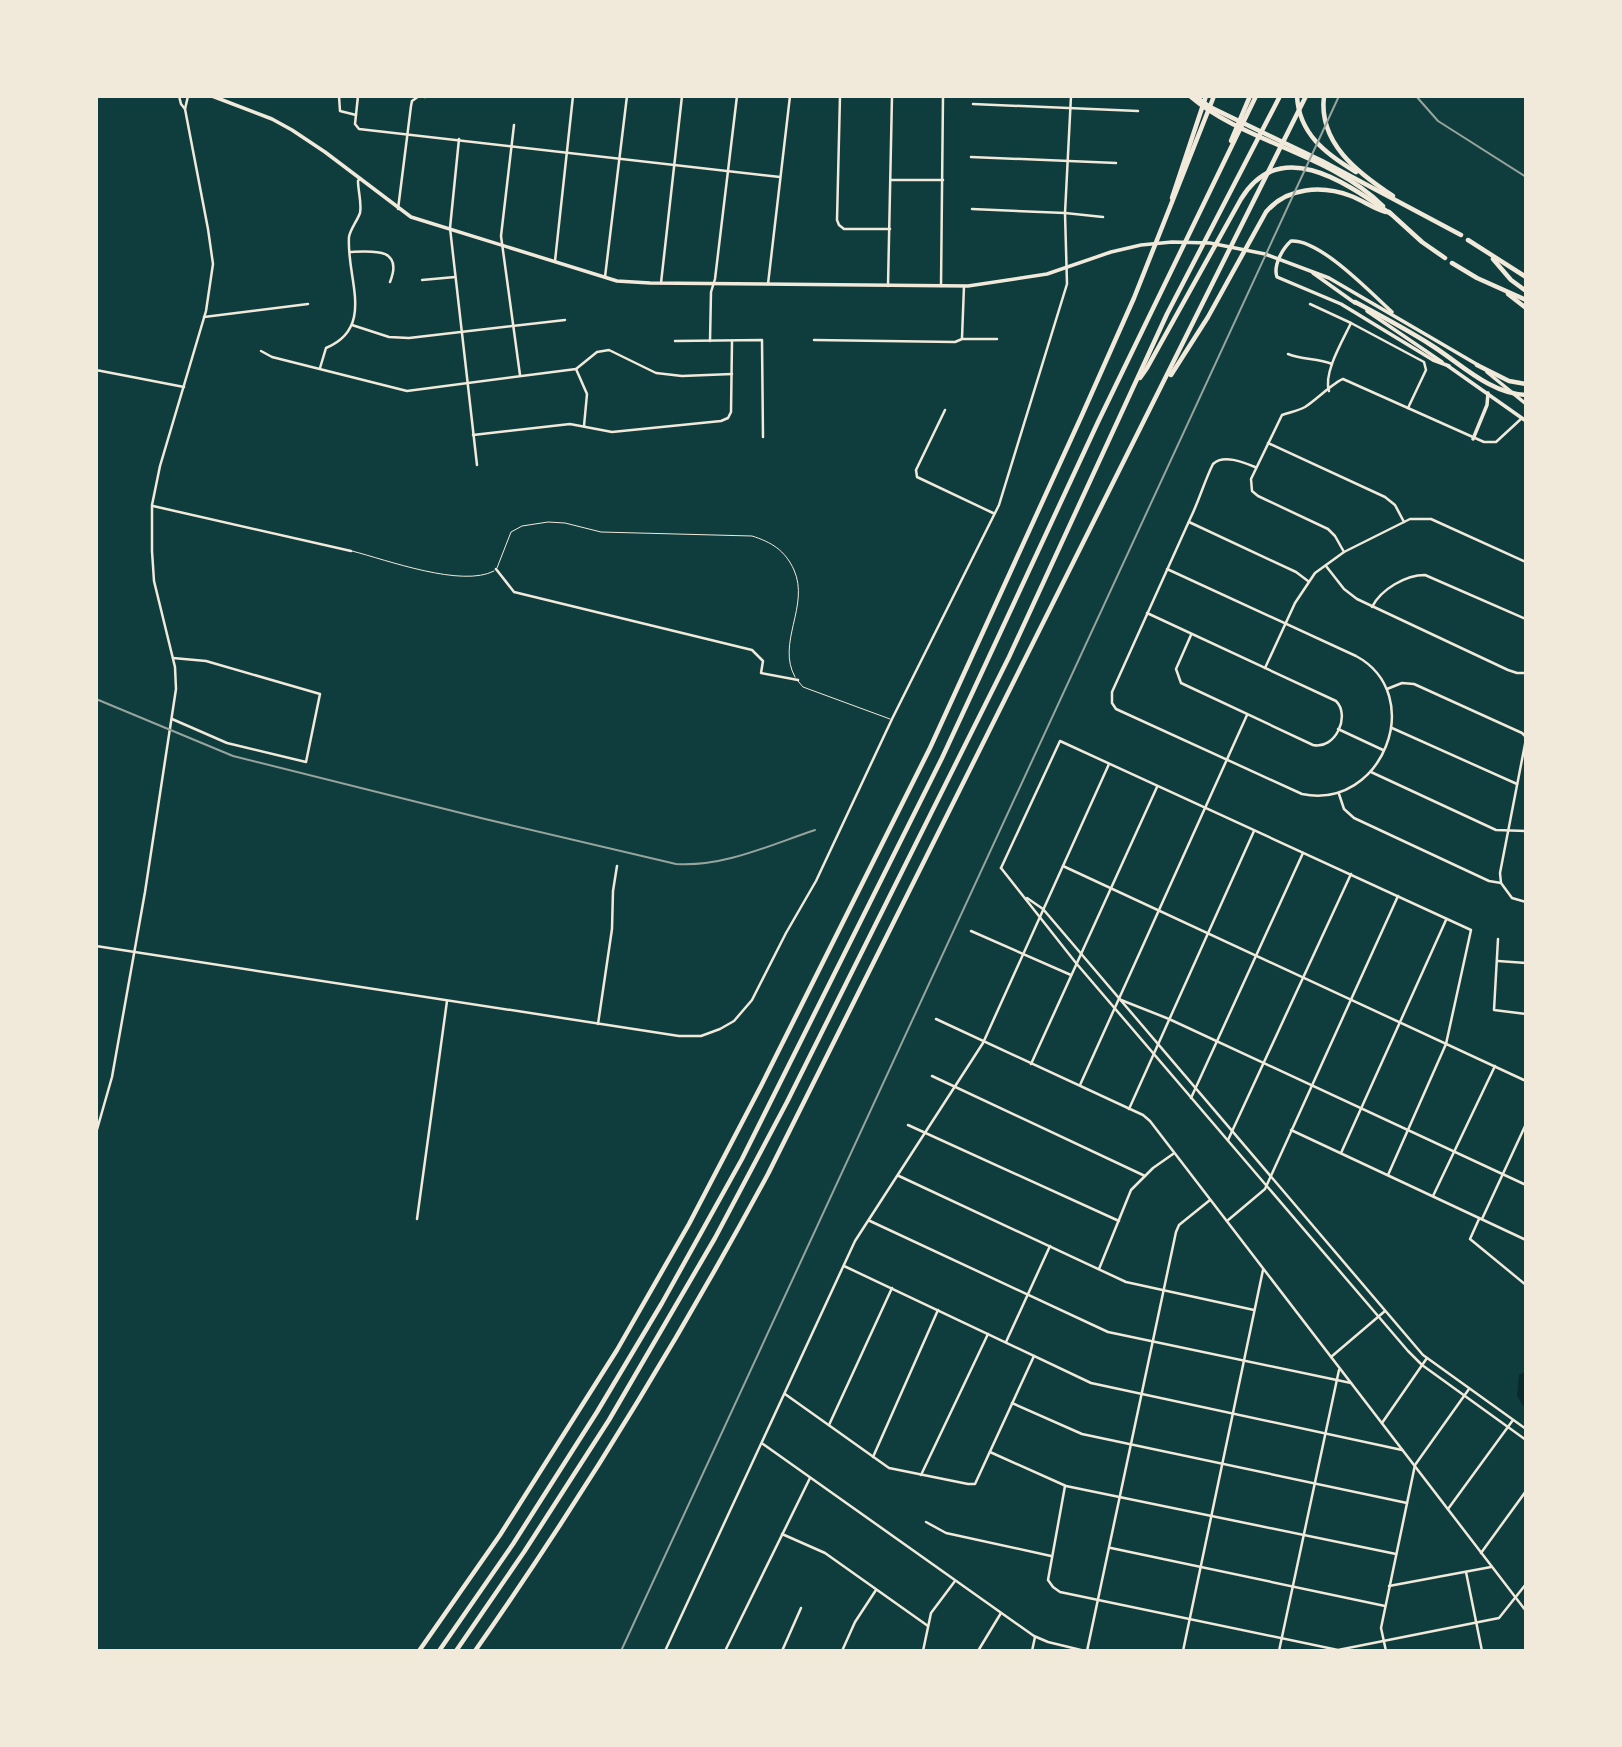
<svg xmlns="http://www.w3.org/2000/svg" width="1622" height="1747" font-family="'Noto Sans',sans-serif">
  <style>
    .water { fill: #0a2a2b }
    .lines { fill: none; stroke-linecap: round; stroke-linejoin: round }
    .service { stroke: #f1e9da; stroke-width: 1 }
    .minor { stroke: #f1e9da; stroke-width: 2.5 }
    .tertiary { stroke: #f1e9da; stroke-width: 2.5 }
    .secondary { stroke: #f1e9da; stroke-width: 3.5 }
    .motorway { stroke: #f1e9da; stroke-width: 4.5 }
    .rail { stroke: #97a49c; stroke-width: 2 }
  </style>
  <rect width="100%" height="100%" fill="#0f3d3e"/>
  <!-- water -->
  <path class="water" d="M1526,1371V1411L1517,1396L1519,1375Z"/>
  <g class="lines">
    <!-- service -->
    <g class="service">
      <path d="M352,551C387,560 462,588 494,571"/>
      <path d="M497,568L511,532L522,526L548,522L565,523L601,532L752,536C771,542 785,550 794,570C810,606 776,643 795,677"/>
      <path d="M798,681L803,687L890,719"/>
    </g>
    <!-- minor -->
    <g class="minor">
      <path d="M339,96L340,111L356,115"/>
      <path d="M358,96L355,124L359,129L780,177"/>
      <path d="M422,96L425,97"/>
      <path d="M840,96L837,220L839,225L844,229H890"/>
      <path d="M973,104L1138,111"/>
      <path d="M514,125L501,236L520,375"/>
      <path d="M459,139L450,228L477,465"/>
      <path d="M971,157L1116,163"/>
      <path d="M891,180H943"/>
      <path d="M398,209L411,106L412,101L419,96"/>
      <path d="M972,209L1065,213L1103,217"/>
      <path d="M350,252C372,251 404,247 390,282"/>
      <path d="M555,261L573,96"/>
      <path d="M605,277L627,96"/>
      <path d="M422,280L455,277"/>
      <path d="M661,283L682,96"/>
      <path d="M768,284L790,96"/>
      <path d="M888,286L892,96"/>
      <path d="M941,286L943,96"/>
      <path d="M1310,304L1351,323C1343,340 1323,373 1329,391"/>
      <path d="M204,317L308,304"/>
      <path d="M1351,323L1424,362L1426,370L1408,408"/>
      <path d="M352,325L389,337L409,338L565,320"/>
      <path d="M962,338L964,286"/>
      <path d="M814,340L955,342L962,339H997"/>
      <path d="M675,341L762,340L763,437"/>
      <path d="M710,341L711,292L715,279L737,96"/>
      <path d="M261,351L272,357L407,391L576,369L597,352L609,350L656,373L682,376L732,374"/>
      <path d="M1288,354C1303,360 1317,358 1332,364"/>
      <path d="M320,368L326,348C376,327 346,278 349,237C350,230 357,221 360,213C362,203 358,191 358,181L360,178"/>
      <path d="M576,369L587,394L584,426"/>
      <path d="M96,370L184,387"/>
      <path d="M945,410L916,470L917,477L993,513"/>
      <path d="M473,435L570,424L612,432L721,421L728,418L731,412L732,341"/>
      <path d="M1268,443L1385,497L1395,505L1404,522"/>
      <path d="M153,506L351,551"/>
      <path d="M1189,522L1296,572L1308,581"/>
      <path d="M1344,552L1335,536L1328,529L1258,496L1252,491L1251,479L1282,415C1290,412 1298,411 1305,407C1316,400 1334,382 1343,379L1484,442H1496L1522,418"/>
      <path d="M1326,566L1344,589L1357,599L1508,670L1517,673H1526"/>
      <path d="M496,569L514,592L752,650L763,661L761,673L798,680"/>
      <path d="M1167,569L1356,656C1428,695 1382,811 1302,794L1116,709L1112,703V692C1138,634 1164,577 1190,519C1199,501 1204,482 1213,464C1223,454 1243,462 1255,467"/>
      <path d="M1372,607C1381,589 1406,575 1425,575L1526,619"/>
      <path d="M1147,613L1336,701C1351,716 1335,750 1313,745L1181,683L1176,669L1191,635"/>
      <path d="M1265,668L1295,603L1315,573L1344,552L1410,519H1431L1526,562"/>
      <path d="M1387,689L1402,683L1414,684L1522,733L1526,737"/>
      <path d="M172,719L227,743L306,762L320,694L206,661L173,658"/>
      <path d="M1392,728L1517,784"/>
      <path d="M1338,729L1383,750"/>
      <path d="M1371,772L1496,830L1526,831"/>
      <path d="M1339,794L1344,809L1354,818L1489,881L1501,883L1512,898L1526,902"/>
      <path d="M1063,866L1526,1081"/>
      <path d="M1001,868L1060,741L1471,930L1446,1044L1388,1175"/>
      <path d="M1501,883L1500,873L1526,739"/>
      <path d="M971,931L1071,975"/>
      <path d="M1498,939L1494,1010L1526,1014"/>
      <path d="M96,946L679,1036H701L720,1029L734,1021L752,1000L786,933L816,881L892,719L999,505L1067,284L1065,213L1071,96"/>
      <path d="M1498,961L1526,963"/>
      <path d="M1121,1000L1169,1019L1526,1185"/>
      <path d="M936,1019L1143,1115L1150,1121L1526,1611"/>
      <path d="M598,1024L612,929L613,891L617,866"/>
      <path d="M1031,1064L1157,787"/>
      <path d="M932,1076L1145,1176"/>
      <path d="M1080,1085L1247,715"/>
      <path d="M1191,1098L1303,853"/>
      <path d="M1129,1109L1254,831"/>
      <path d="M908,1125L1119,1221"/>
      <path d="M1291,1130L1526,1240"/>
      <path d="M1228,1140L1351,874"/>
      <path d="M1341,1153L1446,920"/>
      <path d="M899,1176L1126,1282L1254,1310"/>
      <path d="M1433,1196L1495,1066"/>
      <path d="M417,1219L447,1001"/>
      <path d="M1479,1219L1470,1239L1526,1285"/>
      <path d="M1482,1219L1526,1124"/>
      <path d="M870,1221L1108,1332L1351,1383"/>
      <path d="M1227,1221L1265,1189L1398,896"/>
      <path d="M844,1266L1091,1383L1402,1450"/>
      <path d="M1099,1269L1131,1190L1153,1168L1173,1154"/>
      <path d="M1006,1342L1050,1246"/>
      <path d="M1331,1357L1385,1311"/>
      <path d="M785,1394L889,1468L968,1484H975L1034,1356"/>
      <path d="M1012,1403L1082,1434L1407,1503"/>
      <path d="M1382,1423L1427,1358"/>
      <path d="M829,1425L892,1288"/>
      <path d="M763,1444L1034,1636L1048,1642L1085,1651"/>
      <path d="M990,1452L1066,1486L1396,1554"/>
      <path d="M873,1457L938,1310"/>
      <path d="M921,1475L988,1334"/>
      <path d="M1065,1486L1048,1580L1053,1587L1060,1592L1338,1650L1499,1618L1526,1584"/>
      <path d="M1448,1509L1513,1420"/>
      <path d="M926,1522L946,1533L1051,1556"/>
      <path d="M782,1534L825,1553L928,1626"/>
      <path d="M1111,1548L1385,1606"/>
      <path d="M1481,1553L1526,1491"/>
      <path d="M1466,1572L1482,1651"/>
      <path d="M1389,1586L1491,1567"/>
      <path d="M665,1651L855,1241L983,1043L1109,764"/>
      <path d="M725,1651L810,1478"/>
      <path d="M782,1651L801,1608"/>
      <path d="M842,1651L855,1622L876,1590"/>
      <path d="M923,1651L931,1613L955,1581"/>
      <path d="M978,1651L1001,1613"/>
      <path d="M1032,1651L1035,1637"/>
      <path d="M1087,1651L1176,1232L1179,1225L1210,1200"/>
      <path d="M1183,1651L1263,1270"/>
      <path d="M1279,1651L1339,1370"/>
      <path d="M1386,1651L1381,1628L1415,1465L1469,1389"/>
    </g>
    <!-- tertiary -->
    <g class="tertiary">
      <path d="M185,109L188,96"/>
      <path d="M1001,868L1076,963L1408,1351L1422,1365L1526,1440"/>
      <path d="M1027,898L1043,909L1423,1355L1526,1429"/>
      <path d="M96,1133L112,1077L145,892L176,689L175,667L154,581L152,551V505L160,466L206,311L213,264L208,229L185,109L181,104L179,96"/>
    </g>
    <!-- secondary -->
    <g class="secondary">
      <path d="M212,96L272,119L292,130L325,152L411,217L617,281L650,283L968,286L1047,274L1111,252L1141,245L1172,242L1210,243L1265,254L1329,278L1478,365"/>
      <path d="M1313,273L1355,303"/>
      <path d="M1367,311L1442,362"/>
      <path d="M1392,312C1371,293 1320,239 1291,241C1282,249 1273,266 1277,277L1341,304L1433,360L1449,366"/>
      <path d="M1448,366L1526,421"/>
      <path d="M1487,372L1526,404"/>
      <path d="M1473,439L1487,405L1488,393"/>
    </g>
    <!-- motorway -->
    <g class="motorway">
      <path d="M1190,96C1243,142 1331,154 1383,206"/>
      <path d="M1195,96L1210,107L1322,161L1461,235"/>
      <path d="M1297,96C1299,134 1326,154 1356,172"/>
      <path d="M1324,96C1318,143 1358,173 1393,196"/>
      <path d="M1231,141L1250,96"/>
      <path d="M1172,198L1206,96"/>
      <path d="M1389,212L1422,242L1445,258"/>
      <path d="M1468,240L1526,277"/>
      <path d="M1493,259L1511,280L1526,291"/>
      <path d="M1452,263L1477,278L1526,300"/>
      <path d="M1508,294L1526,308"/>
      <path d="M1355,302C1381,316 1406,329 1431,345C1460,363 1490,394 1526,395"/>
      <path d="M1477,365L1509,381L1526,384"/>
      <path d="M1171,375L1208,317L1266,212C1287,187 1322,185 1351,196C1364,201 1374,209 1386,212"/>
      <path d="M1140,378L1147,368L1241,199C1280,135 1346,183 1391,214"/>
      <path d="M419,1651L500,1535L617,1350L689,1224L761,1086L930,748L1082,415L1134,298L1214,96"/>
      <path d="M439,1651L513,1544L597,1412L662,1303L742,1159L942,758L1098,422L1256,96"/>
      <path d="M456,1651L524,1552L609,1420L715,1238L787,1102L1009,657L1167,314L1280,96"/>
      <path d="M475,1651C582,1498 679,1339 768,1174L1306,96"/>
    </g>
    <!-- rail -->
    <g class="rail">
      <path d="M1416,96L1438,121L1526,177"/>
      <path d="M96,699L233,756L485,819L676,864C724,867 770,845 815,830"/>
      <path d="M621,1651L1339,96"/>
    </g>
  </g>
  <!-- border -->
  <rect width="1622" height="1747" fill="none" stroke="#f1e9da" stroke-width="196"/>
</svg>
